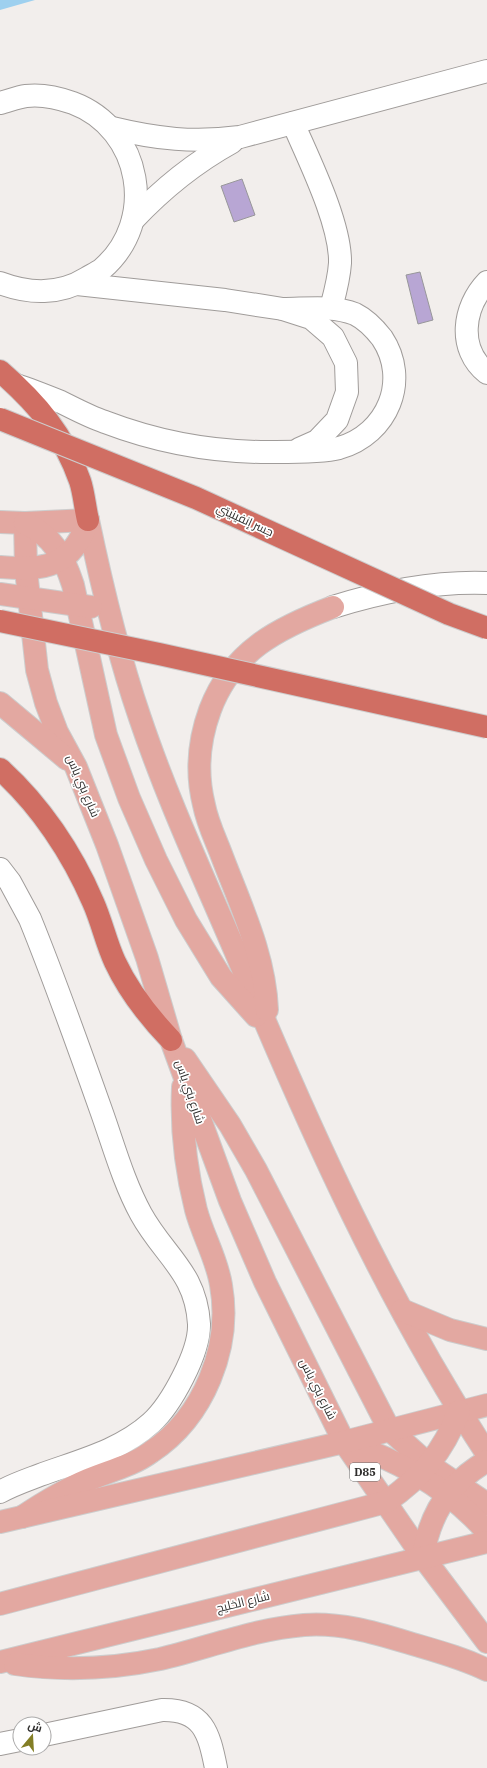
<svg xmlns="http://www.w3.org/2000/svg" width="487" height="1768" font-family="'IBM Plex Serif',Cairo,serif">
  <style>
    .water { fill: #9ed0ef }
    .building { fill: #b8a6d4; stroke: #98979a }
    .lines { fill: none; stroke-linecap: round; stroke-linejoin: round }
    .minor-casing { stroke: #a09c9a; stroke-width: 24 }
    .major-casing { stroke: #cdcdcd; stroke-width: 24 }
    .highway-casing { stroke: #cdcdcd; stroke-width: 24 }
    .minor { stroke: #fff; stroke-width: 22 }
    .major { stroke: #e3a8a1; stroke-width: 22 }
    .highway { stroke: #d06e63; stroke-width: 22 }
    .highway-bridge-casing { stroke: #cdcdcd; stroke-width: 24; stroke-linecap: butt }
    .highway-bridge { stroke: #d06e63; stroke-width: 22 }
    .labels { text-anchor: middle; stroke-width: 3.5; stroke-linejoin: round; paint-order: stroke }
    .shield { fill: #fff; stroke: #6d6d6c; stroke-width: 1 }
    .shield-label { font-size: 11px; font-weight: bold; fill: #2f2e2d }
    .street-label { font-size: 12px; fill: #2f2e2d; stroke: #fff }
  </style>
  <rect width="100%" height="100%" fill="#f2eeec"/>
  <!-- water -->
  <path class="water" d="M0,0H35L0,10Z"/>
  <!-- building -->
  <g class="building">
    <path d="M242,179L255,215L234,222L221,186Z"/>
    <path d="M420,272L433,320L418,324L406,275Z"/>
  </g>
  <g class="lines">
    <!-- minor casing -->
    <g class="minor-casing">
      <g id="minor">
        <path d="M0,103C8,101 18,97 26,96C42,94 59,98 73,103C142,129 158,221 102,269C98,272 92,275 87,278C60,295 29,294 0,283"/>
        <path d="M293,123C309,160 341,224 340,263C339,279 335,293 331,308"/>
        <path d="M112,128C157,139 194,143 240,137L487,71"/>
        <path d="M133,220C163,188 194,163 232,142"/>
        <path d="M487,282C463,307 457,349 487,373"/>
        <path d="M77,284L225,300L283,309L311,318L333,337L346,363L347,392L337,420L317,441L299,449"/>
        <path d="M16,385C31,390 46,396 61,402C75,409 90,417 105,422C160,443 217,453 276,452C293,452 323,452 339,448C388,434 410,380 382,338C375,329 365,319 355,314C333,305 306,309 283,309"/>
        <path d="M333,607C384,591 434,581 487,583"/>
        <path d="M0,869L10,882L30,919C56,983 79,1048 102,1113C114,1147 124,1183 141,1214C164,1256 196,1272 199,1324C200,1352 171,1405 151,1423C120,1451 78,1461 40,1475C27,1480 12,1485 0,1492"/>
        <path d="M44,1735L162,1710C203,1709 209,1733 216,1768"/>
        <path d="M0,1744L20,1740"/>
      </g>
    </g>
    <!-- major casing -->
    <g class="major-casing">
      <g id="major">
        <path d="M88,520C102,587 118,654 140,718C168,801 205,880 239,960C310,1130 386,1300 487,1454"/>
        <path d="M0,522L25,523L88,520"/>
        <path d="M25,523L26,570L37,670L46,703L57,732L76,767L107,845L147,958L171,1040L230,1201L265,1282L344,1442L423,1557L487,1642"/>
        <path d="M25,523C53,536 64,557 73,585L106,735L129,798L156,860L186,920L221,977L256,1016"/>
        <path d="M0,567C44,571 73,567 88,520"/>
        <path d="M0,594L91,607"/>
        <path d="M0,703L67,759"/>
        <path d="M267,1010C265,954 239,902 220,851C214,836 207,821 204,805C196,773 199,740 210,710C232,651 278,628 333,607"/>
        <path d="M185,1059L230,1125L256,1170L389,1429L429,1465L487,1504"/>
        <path d="M402,1310L450,1330L487,1339"/>
        <path d="M344,1442C398,1460 449,1488 487,1532"/>
        <path d="M22,1517C43,1503 64,1490 88,1480C109,1471 132,1466 151,1452C204,1417 232,1347 221,1285C217,1259 203,1236 196,1210C186,1170 181,1129 183,1087"/>
        <path d="M0,1522L344,1442L487,1405"/>
        <path d="M423,1557C429,1515 450,1482 487,1461"/>
        <path d="M0,1604L386,1502C422,1477 443,1452 459,1411"/>
        <path d="M0,1662L487,1542"/>
        <path d="M15,1664C63,1671 112,1669 160,1659C207,1648 254,1629 304,1625C343,1622 379,1634 416,1645C440,1652 465,1659 487,1670"/>
      </g>
    </g>
    <!-- highway casing -->
    <g class="highway-casing">
      <g id="highway">
        <path d="M0,371C37,403 64,435 80,481C84,493 85,508 88,520"/>
        <path d="M0,769C40,805 72,853 93,902C102,922 106,943 115,962C129,992 148,1016 171,1040"/>
      </g>
    </g>
    <!-- minor -->
    <use href="#minor" class="minor"/>
    <!-- major -->
    <use href="#major" class="major"/>
    <!-- highway -->
    <use href="#highway" class="highway"/>
    <!-- highway-bridge casing -->
    <g class="highway-bridge-casing">
      <g id="highway-bridge">
        <path d="M0,419L196,498L449,614L487,628"/>
        <path d="M0,621L159,654L487,727"/>
      </g>
    </g>
    <!-- highway-bridge -->
    <use href="#highway-bridge" class="highway-bridge"/>
  </g>
  <g class="labels">
    <!-- shield labels -->
    <rect class="shield" x="350" y="1463" width="30" height="18" rx="3"/>
    <g class="shield-label">
      <text x="365" y="1476">D85</text>
    </g>
    <!-- street labels -->
    <g class="street-label">
      <text transform="translate(245 520) rotate(25)" y="4">جسر إنفينيتي</text>
      <text transform="translate(83 786) rotate(67)" y="4">شارع بني ياس</text>
      <text transform="translate(190 1092) rotate(71)" y="4">شارع بني ياس</text>
      <text transform="translate(318 1389) rotate(63)" y="4">شارع بني ياس</text>
      <text transform="translate(243 1602) rotate(-14)" y="4">شارع الخليج</text>
    </g>
  </g>
  <!-- north arrow -->
  <g transform="translate(32 1736) rotate(18)"><circle r="19" fill="#ffffff" stroke="#acabab"/>
  <path d="M0-3L7 15L0 10L-7 15Z" fill="#837e25"/>
  <text y="-6" font-size="11" font-weight="bold" text-anchor="middle" fill="#2f2e2d">ش</text>
  </g>
</svg>
